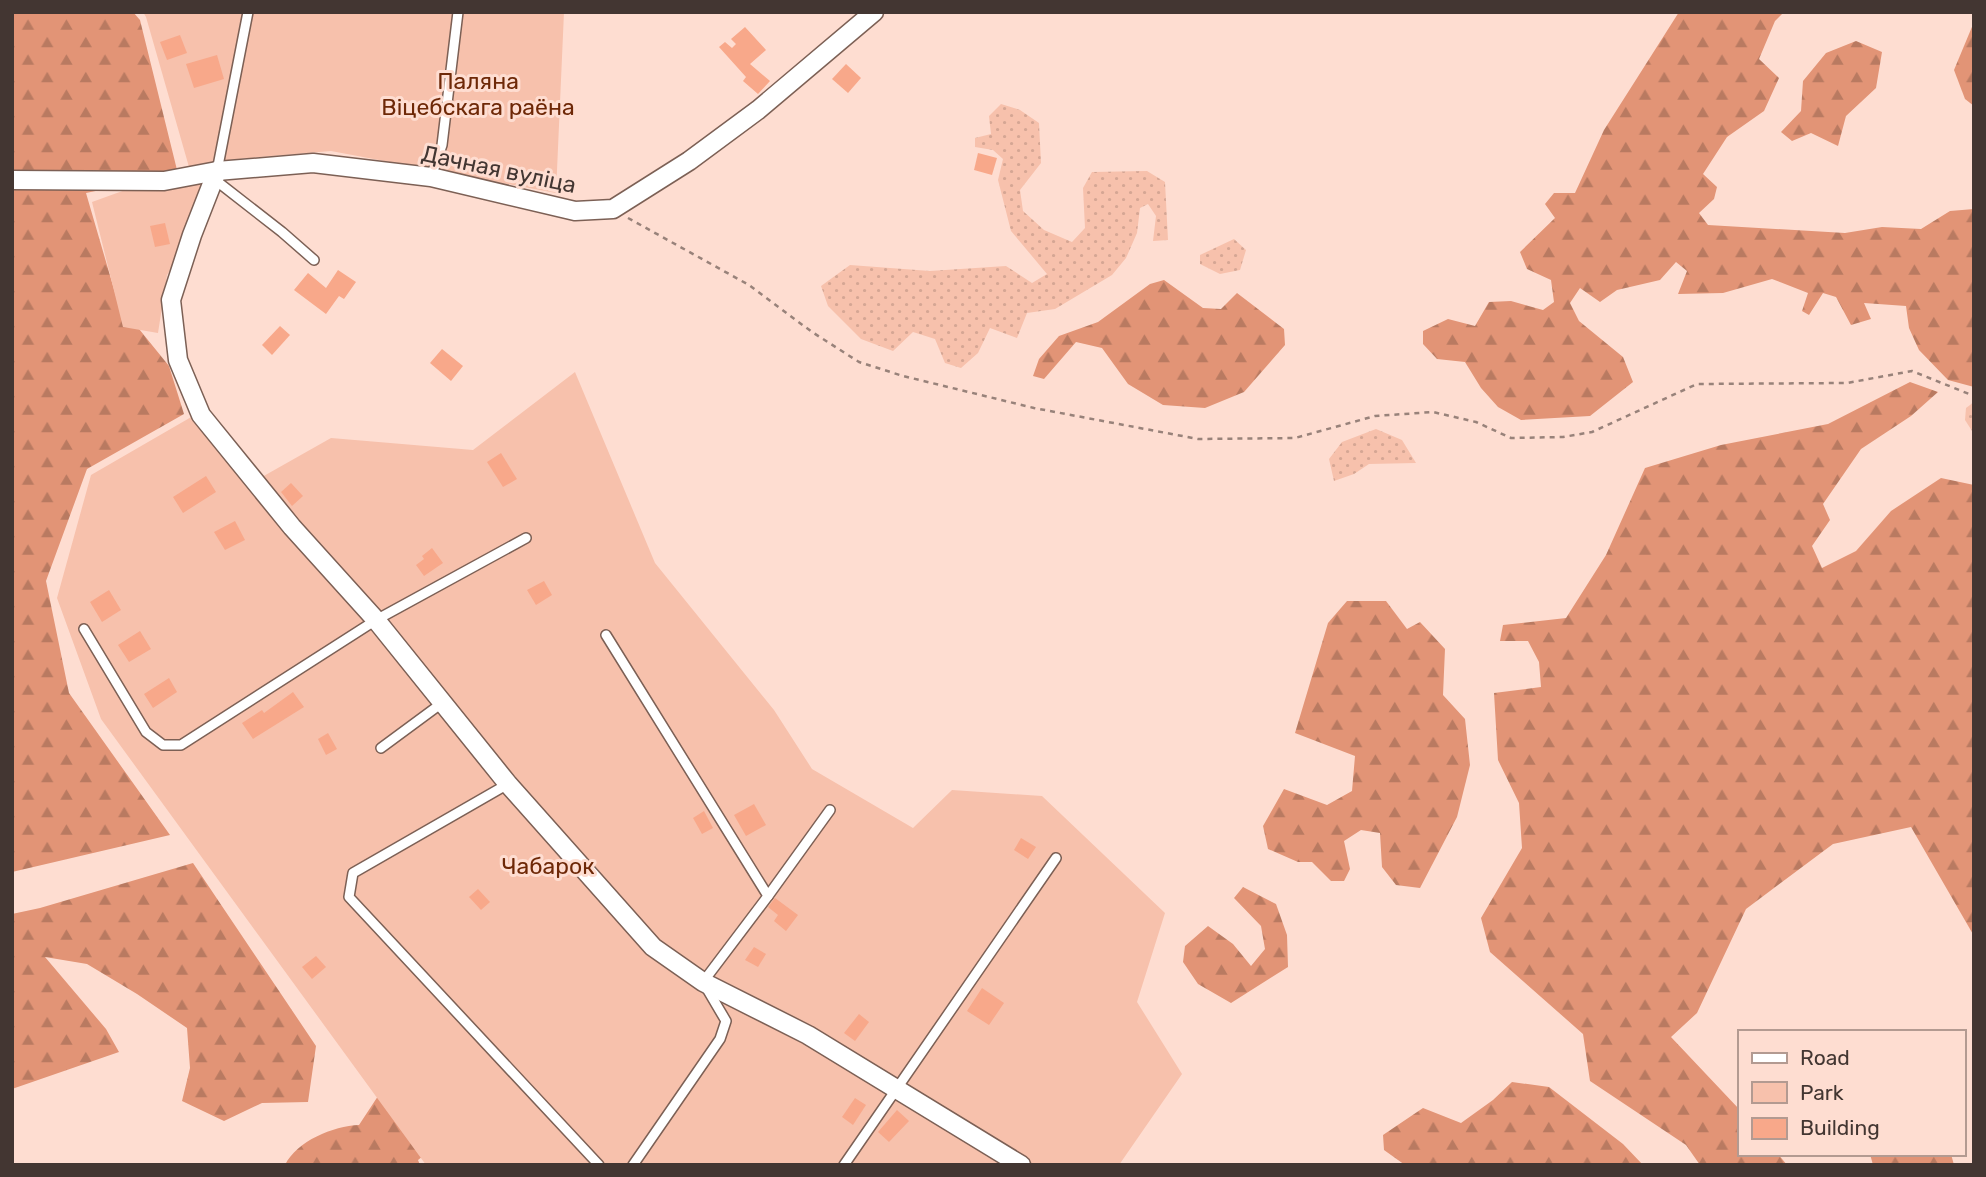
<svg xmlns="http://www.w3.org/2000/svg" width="1986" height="1177" font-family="Rubik,sans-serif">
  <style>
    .grass { fill: url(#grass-dots) }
    .forest { fill: url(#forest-firs) }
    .green { fill: #f7c1ac }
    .building { fill: #f8a88a }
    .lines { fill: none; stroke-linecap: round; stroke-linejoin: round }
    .service-casing { stroke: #7c6055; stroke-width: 12 }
    .minor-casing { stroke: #7c6055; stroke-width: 21 }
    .path { stroke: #98827a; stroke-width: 2.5; stroke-dasharray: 5 5; stroke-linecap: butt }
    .service { stroke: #fff; stroke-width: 9 }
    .minor { stroke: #fff; stroke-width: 18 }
    .labels { text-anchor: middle; stroke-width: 6; stroke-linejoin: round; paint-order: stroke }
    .park-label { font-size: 23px; fill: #6e2807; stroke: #feddd1 }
    .street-label { font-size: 23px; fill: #433632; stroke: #feddd1 }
  </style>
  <defs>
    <pattern id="grass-dots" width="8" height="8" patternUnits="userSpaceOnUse" patternTransform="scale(1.75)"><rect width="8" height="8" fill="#f7c1ac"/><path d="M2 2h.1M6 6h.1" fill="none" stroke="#d5a694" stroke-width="1.8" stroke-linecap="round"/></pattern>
    <pattern id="forest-firs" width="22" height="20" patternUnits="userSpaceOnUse" patternTransform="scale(1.75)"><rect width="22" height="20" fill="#e29476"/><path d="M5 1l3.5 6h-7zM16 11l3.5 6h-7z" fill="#b97a61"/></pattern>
  </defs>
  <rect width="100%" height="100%" fill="#feddd1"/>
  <!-- grass -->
  <g class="grass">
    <path d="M1001,104L1020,110L1039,123L1041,163L1020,190L1023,211L1044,230L1072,242L1085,228L1083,188L1092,172L1147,171L1165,182L1168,240L1153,241L1156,216L1148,204L1140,208L1137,233L1126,258L1112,275L1055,309L1027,313L1017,338L990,328L978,353L961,368L945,363L935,339L913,332L893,351L861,339L828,306L821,286L850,265L930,271L1006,266L1032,283L1047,274L1011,231L998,180L1003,159L993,150L975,147V138L991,134L989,116Z"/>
    <path d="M1234,239L1246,250L1240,270L1220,274L1200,264V255Z"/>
    <path d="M1974,402V434L1965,420L1966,408Z"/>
    <path d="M1376,429L1402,440L1416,463L1369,464L1354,474L1334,481L1329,459L1342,442Z"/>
  </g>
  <!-- forest -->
  <g class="forest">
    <path d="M12,12H133L140,20L178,174L86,193L118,303L169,366L184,414L87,469L46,581L69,693L170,835L12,872Z"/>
    <path d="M1679,12H1784L1775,21L1759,59L1779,78L1764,111L1727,137L1703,174L1717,187L1714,199L1699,213L1708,225L1845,233L1882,227L1921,229L1950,211L1974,209V387L1948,380L1919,350L1909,328L1906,306L1864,303L1871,319L1851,325L1836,297L1823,293L1809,315L1802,311L1808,293L1772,279L1723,293L1678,294L1687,271L1676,262L1660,280L1617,290L1600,302L1580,288L1570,303L1579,321L1623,357L1633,382L1590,416L1521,420L1498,407L1481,388L1465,362L1437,359L1423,344V331L1448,319L1475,326L1489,302L1511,301L1543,310L1554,302L1551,280L1527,269L1520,252L1555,218L1545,204L1554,193H1575L1604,130Z"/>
    <path d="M1974,22V106L1965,99L1954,70Z"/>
    <path d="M1856,41L1882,52L1876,88L1846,116L1838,146L1811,133L1792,141L1781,132L1801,111L1803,81L1826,53Z"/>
    <path d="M1164,280L1203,308L1221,309L1237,293L1284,329L1285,345L1244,392L1205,408L1163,405L1128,384L1102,348L1076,342L1044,379L1033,376L1039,359L1059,336L1098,322L1150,284Z"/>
    <path d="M1910,382L1938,392L1911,416L1861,449L1823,504L1830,520L1812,546L1822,568L1856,551L1891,511L1941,478L1974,485V936L1911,827L1833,844L1746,909L1697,1013L1671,1037L1739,1109V1154H1778L1787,1165H1700L1686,1145L1590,1081L1583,1034L1490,952L1481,918L1522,848L1519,803L1498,760L1494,693L1541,687L1539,662L1528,641H1500L1503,625L1566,618L1606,555L1645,468L1721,445L1828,424Z"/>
    <path d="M1347,601H1386L1407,629L1420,622L1445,649L1443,695L1465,719L1470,765L1457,817L1420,888L1396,885L1382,867L1380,833L1361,830L1344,841L1350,869L1344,881H1331L1312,862H1298L1268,849L1263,826L1284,789L1327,805L1352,791L1355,756L1295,733L1328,623Z"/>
    <path d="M193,863L316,1046L308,1102L262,1103L224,1121L182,1101L190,1068L187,1028L137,994L87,964L45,957L106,1029L119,1052L12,1089V914L40,908Z"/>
    <path d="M1243,887L1276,904L1287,935L1288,967L1231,1003L1198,984L1183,962L1185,946L1208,926L1233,944L1251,966L1265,949L1261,926L1234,898Z"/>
    <path d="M1512,1082L1549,1087L1623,1144L1643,1165H1405L1384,1150L1383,1135L1423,1108L1461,1123L1493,1100Z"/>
    <path d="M382,1090L432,1149L418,1160L420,1165H285C297,1141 333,1126 359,1125Z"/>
    <path d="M1870,1154H1951L1954,1165H1873Z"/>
  </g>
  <!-- green -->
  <g class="green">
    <path d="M143,12H564L556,193L331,151L237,159L167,275L158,333L123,327L92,202L189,167L146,17Z"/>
    <path d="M575,372L655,563L774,710L812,769L913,828L952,790L1042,796L1165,913L1137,1002L1182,1074L1119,1165H426L101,719L57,598L91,475L193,416L246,486L331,438L473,450Z"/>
  </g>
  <!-- building -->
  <g class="building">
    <path d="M745,27L766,50L750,64L770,81L758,94L743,81L746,77L719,47L725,42L732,48L736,44L731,39Z"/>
    <path d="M180,35L187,53L167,60L160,42Z"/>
    <path d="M217,55L224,79L194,88L186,64Z"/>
    <path d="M846,64L861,78L848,93L832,79Z"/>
    <path d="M978,153L997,158L992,175L974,170Z"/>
    <path d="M165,223L170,244L155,247L150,226Z"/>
    <path d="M338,270L356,282L344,299L339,296L326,314L294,290L308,273L326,288Z"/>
    <path d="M280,326L290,335L272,355L262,345Z"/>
    <path d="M442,349L463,366L451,381L430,363Z"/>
    <path d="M501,453L517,479L503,487L487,462Z"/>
    <path d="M206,476L216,492L183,513L173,497Z"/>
    <path d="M291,483L303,496L292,506L281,492Z"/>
    <path d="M235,521L245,540L225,550L214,532Z"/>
    <path d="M432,548L443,563L424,576L416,565L424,559L422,556Z"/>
    <path d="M544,581L552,595L536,605L527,590Z"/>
    <path d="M109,590L121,610L102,622L90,602Z"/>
    <path d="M140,631L151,649L129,662L118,645Z"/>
    <path d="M169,678L177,692L153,708L144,694Z"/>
    <path d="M293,692L304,707L253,739L242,723L262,710L264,713Z"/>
    <path d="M328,733L337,749L326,755L318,739Z"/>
    <path d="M754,804L766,825L746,836L734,815Z"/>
    <path d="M704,811L713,828L702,834L693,818Z"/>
    <path d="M1021,838L1036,847L1028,859L1014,850Z"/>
    <path d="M478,889L490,902L481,910L469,897Z"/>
    <path d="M775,898L798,915L786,931L774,921L778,915L768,907Z"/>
    <path d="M754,947L766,954L758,967L745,960Z"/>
    <path d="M316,956L326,967L312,979L302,967Z"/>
    <path d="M982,988L1004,1003L989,1025L967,1011Z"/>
    <path d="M859,1014L869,1022L855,1041L844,1033Z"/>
    <path d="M855,1098L866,1105L853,1125L842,1117Z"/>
    <path d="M897,1110L909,1121L889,1142L878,1132Z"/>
  </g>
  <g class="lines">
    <!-- service casing -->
    <g class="service-casing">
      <g id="service">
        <path d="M217,171L248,12"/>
        <path d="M431,177L442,145L458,12"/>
        <path d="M214,179L282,232L314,260"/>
        <path d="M84,629L146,732L163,745H181L376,620L526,538"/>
        <path d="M606,635L768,896L703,982L726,1021L720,1039L633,1165"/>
        <path d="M381,748L442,703"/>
        <path d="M508,784L353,873L349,897L599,1165"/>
        <path d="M768,896L830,810"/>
        <path d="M844,1165L1056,858"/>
      </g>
    </g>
    <!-- minor casing -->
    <g class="minor-casing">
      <g id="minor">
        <path d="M217,171L192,235L171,300L178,360L201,415L292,527L376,620L508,784L653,947L703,982L808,1035L1021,1165"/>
        <path d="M12,180L164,181L217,171L313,163L431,177L575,211L613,209L689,161L758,110L874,12"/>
      </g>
    </g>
    <!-- path -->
    <path class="path" d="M628,218L749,285L812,332L859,362L903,376L1034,408L1198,439L1295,438L1375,416L1433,412L1476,422L1511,438L1563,437L1592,432L1697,384L1847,383L1912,371L1974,396"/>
    <!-- service -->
    <use href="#service" class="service"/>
    <!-- minor -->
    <use href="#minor" class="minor"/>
  </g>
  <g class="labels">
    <!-- park labels -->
    <g class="park-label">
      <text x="478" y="89">Паляна<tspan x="478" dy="26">Віцебскага раёна</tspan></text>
      <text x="548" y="874">Чабарок</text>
    </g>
    <!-- street labels -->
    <g class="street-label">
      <text transform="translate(499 169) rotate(12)" y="8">Дачная вуліца</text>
    </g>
  </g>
  <!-- border -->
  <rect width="1986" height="1177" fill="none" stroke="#433632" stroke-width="28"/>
  <!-- legend -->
  <rect x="1738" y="1030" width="228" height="126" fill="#feddd1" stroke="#b39a91" stroke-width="2"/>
  <rect x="1752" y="1053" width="35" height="10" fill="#ffffff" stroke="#b39a91" stroke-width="2"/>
  <text x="1800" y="1065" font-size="21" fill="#433632">Road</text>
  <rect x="1752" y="1082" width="35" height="21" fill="#f7c1ac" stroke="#b39a91" stroke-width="2"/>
  <text x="1800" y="1100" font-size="21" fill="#433632">Park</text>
  <rect x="1752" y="1118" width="35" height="21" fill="#f8a88a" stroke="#b39a91" stroke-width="2"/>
  <text x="1800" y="1135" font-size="21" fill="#433632">Building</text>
</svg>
